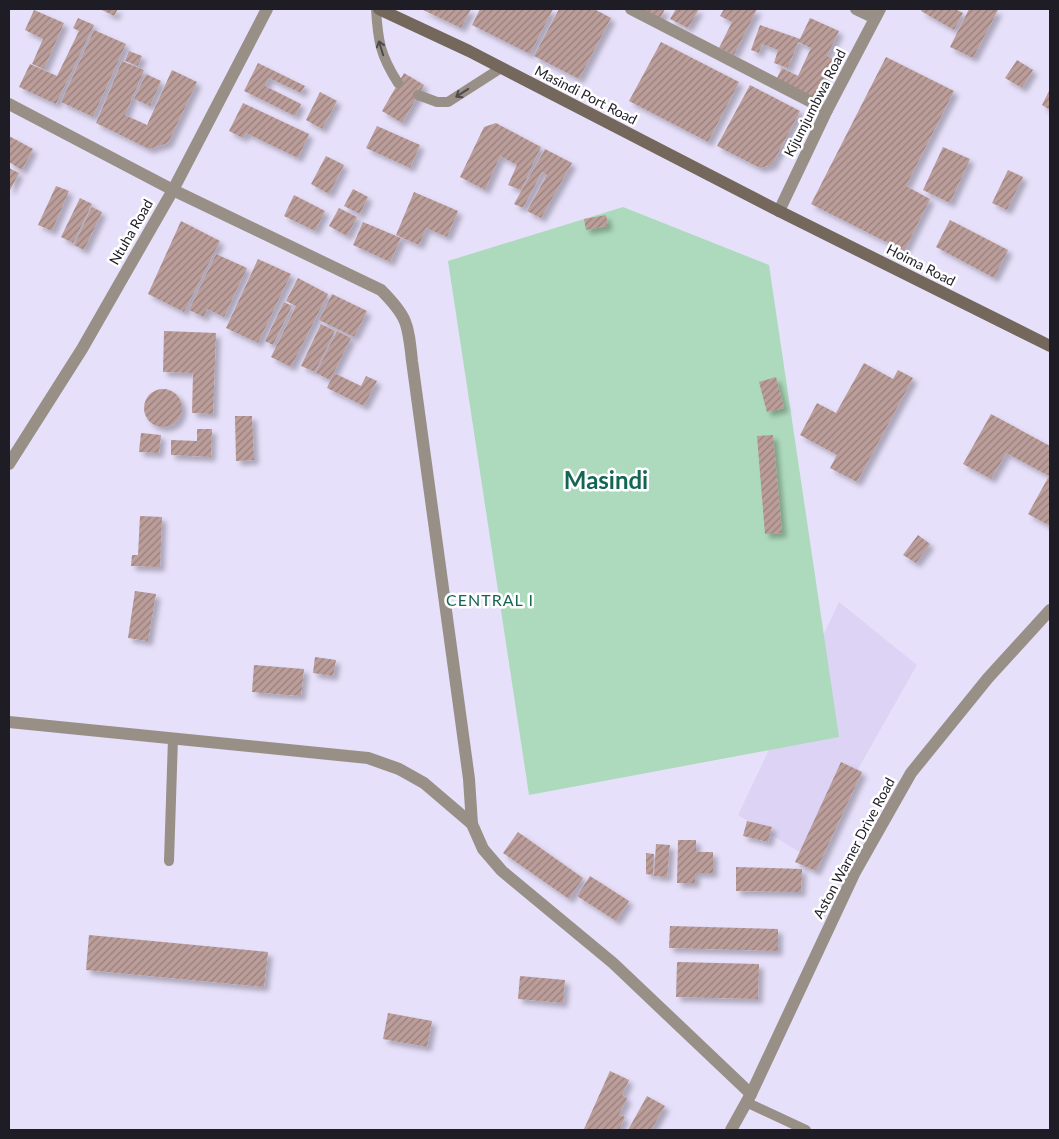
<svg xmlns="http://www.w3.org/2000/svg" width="1059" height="1139" font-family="Lato,sans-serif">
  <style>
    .built { fill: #ddd3f4 }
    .green { fill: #addabc }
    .building { fill: url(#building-hatch); filter: url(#shadow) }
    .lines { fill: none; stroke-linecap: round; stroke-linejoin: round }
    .lane { stroke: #989087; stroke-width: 10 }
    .street { stroke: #989087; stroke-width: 12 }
    .secondary { stroke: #73685b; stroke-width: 12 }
    .oneway { stroke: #4f4a4c }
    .labels { text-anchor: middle; stroke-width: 5; stroke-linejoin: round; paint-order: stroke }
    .street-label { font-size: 14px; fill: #1e1c25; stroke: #fff }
    .quarter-label { font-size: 16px; letter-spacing: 1px; fill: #156553; stroke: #fff }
    .town-label { font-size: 24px; font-weight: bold; fill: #156553; stroke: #fff }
  </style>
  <defs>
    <pattern id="building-hatch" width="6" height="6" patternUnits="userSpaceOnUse" patternTransform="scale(1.25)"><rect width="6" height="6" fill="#bb9d99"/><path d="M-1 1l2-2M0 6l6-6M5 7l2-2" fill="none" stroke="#977f7d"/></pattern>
    <filter id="shadow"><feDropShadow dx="4.5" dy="4.5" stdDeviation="2.5" flood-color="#0004"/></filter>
  </defs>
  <rect width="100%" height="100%" fill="#e7e0fa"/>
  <!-- built -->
  <path class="built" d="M839,602L917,665L808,857L738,815Z"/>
  <!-- green -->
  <path class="green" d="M623,207L769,265L839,737L529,795L448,261Z"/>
  <!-- building -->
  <g class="building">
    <path d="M100,9H118L114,16Z"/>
    <path d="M421,9H471L461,28Z"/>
    <path d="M480,9H553L530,54L472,25Z"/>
    <path d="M559,9H594L611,18L579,79L534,56Z"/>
    <path d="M636,9H665L659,21Z"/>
    <path d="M676,9H699L688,28L670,19Z"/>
    <path d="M724,9H757L734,55L719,48L732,22L720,16Z"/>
    <path d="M922,9H955L963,13L954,30L921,11Z"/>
    <path d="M969,9L998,10L973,58L950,47Z"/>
    <path d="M34,10L64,23L44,69L32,64L43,39L25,30Z"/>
    <path d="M78,18L94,25L56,104L19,87L30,64L57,76L79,31L73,28Z"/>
    <path d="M810,18L839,31L827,56L833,59L815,98L776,80L782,68L798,76L811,48L798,42L788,68L774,63L778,50L762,44L759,53L751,50L760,25L800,39Z"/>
    <path d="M94,30L126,44L93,117L61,102Z"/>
    <path d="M661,42L739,82L708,142L629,101Z"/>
    <path d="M129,51L142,56L138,66L125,61Z"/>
    <path d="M886,57L954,91L906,186L930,199L904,251L811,204Z"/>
    <path d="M1017,60L1033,70L1022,88L1005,78Z"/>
    <path d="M122,61L144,70L125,115L147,125L172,70L197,82L168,143L149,149L96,123Z"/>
    <path d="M258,63L305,86L301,93L269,78L265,86L301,104L295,116L244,91Z"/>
    <path d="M404,73L424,85L402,123L382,111Z"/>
    <path d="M146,74L161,81L150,106L134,99Z"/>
    <path d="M750,85L800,111L772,165L760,168L717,146Z"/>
    <path d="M1050,89V110L1042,105Z"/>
    <path d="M320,92L337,101L322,129L306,120Z"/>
    <path d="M243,103L309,134L298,158L246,133L243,138L229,131Z"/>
    <path d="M496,123L541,147L521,190L508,185L517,165L500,156L485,190L460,177L484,127Z"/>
    <path d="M377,126L420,145L410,168L366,148Z"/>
    <path d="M9,136L33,149L22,170L9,162Z"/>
    <path d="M943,147L970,159L950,203L923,190Z"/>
    <path d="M545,149L572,163L541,218L527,211L547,175L542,172L523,208L514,204Z"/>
    <path d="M326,156L344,165L329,194L311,184Z"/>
    <path d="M9,168L19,173L9,192Z"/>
    <path d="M1008,170L1023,177L1007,210L992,203Z"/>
    <path d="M56,186L69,191L52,231L38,225Z"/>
    <path d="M353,189L368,197L360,214L344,206Z"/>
    <path d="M414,192L458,211L447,237L426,228L419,245L396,235Z"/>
    <path d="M294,195L325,211L315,231L284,216Z"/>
    <path d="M80,198L92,204L73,243L61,237Z"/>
    <path d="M92,207L102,212L84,250L74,245Z"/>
    <path d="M339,208L357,217L347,236L329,226Z"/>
    <path d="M606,215L608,226L586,230L584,219Z"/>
    <path d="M950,220L1008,250L994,278L936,247Z"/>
    <path d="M181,221L220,241L184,312L148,294Z"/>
    <path d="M363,222L401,238L390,262L353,245Z"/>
    <path d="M216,254L247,268L224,317L207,309L204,317L189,310Z"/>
    <path d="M258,259L291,274L258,343L226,328Z"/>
    <path d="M298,278L328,294L291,367L271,357L296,306L286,301Z"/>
    <path d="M332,294L367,311L354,337L319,320Z"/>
    <path d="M284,302L292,306L273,345L265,341Z"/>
    <path d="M321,324L335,331L315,372L301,366Z"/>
    <path d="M164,331L216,333L213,414L192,413L193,373L163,372Z"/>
    <path d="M337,331L351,338L330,380L316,373Z"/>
    <path d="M864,363L893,379L898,370L913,378L857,482L830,468L837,455L800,435L817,403L836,413Z"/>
    <path d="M334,373L361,386L366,376L377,381L364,406L327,388Z"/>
    <path d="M776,377L784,408L767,412L759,382Z"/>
    <circle cx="163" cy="408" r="19"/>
    <path d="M991,414L1050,446V526L1028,514L1049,476L1006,453L991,479L963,464Z"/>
    <path d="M235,416H252L254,460L236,461Z"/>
    <path d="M197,429H212L211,457L171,455V440L197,441Z"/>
    <path d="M141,433L161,435L159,453L139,452Z"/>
    <path d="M773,435L782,533L765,534L757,436Z"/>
    <path d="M140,516L162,517L160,567L131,566L132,555H138Z"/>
    <path d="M918,535L930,544L916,563L903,555Z"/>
    <path d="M135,591L156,594L148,641L128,638Z"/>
    <path d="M315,657L336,660L333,676L313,673Z"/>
    <path d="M254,665L304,669L301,696L252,692Z"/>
    <path d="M841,762L862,772L816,871L795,862Z"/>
    <path d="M747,821L772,827L768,842L743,836Z"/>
    <path d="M518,832L583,878L569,899L503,853Z"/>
    <path d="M678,840H696V852H713V873H695V883H677Z"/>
    <path d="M656,844L670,845L667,877L654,876Z"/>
    <path d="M646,853L654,854L653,875L646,874Z"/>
    <path d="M736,867L802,869L801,892L736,891Z"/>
    <path d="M590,876L629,901L616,921L577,896Z"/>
    <path d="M670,926L778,929V951L669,948Z"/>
    <path d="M89,935L268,952L264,987L86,970Z"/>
    <path d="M677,962L759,964L758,999L676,997Z"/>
    <path d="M520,976L565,980L563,1003L518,999Z"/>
    <path d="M388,1013L432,1021L427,1047L383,1039Z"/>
    <path d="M610,1071L629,1080L622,1095L627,1098L619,1115L625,1117L619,1130H587L584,1129Z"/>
    <path d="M647,1096L665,1106L651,1130H628Z"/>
  </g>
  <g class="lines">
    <!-- lane -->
    <g class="lane">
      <path d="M376,9C378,41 380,55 398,83"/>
      <path d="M418,95L437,102H448L501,68"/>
      <path d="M169,861L173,738"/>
      <path d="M746,1102L806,1130"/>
    </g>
    <!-- street -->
    <g class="street">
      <path d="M631,9L827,110"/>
      <path d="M856,9L875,18"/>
      <path d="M9,104L173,190L381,290C408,317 408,324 412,361L469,779L472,824L483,849L502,871L613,963L751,1094"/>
      <path d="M779,211L827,110L880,9"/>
      <path d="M9,464L82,349L173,190L267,9"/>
      <path d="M9,722L368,758L399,769L424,783L472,824"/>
      <path d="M731,1130L751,1094L855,872L911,773L988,678L1050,610"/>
    </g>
    <!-- secondary -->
    <path class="secondary" d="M379,9L469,51L779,211L1050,346"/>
  </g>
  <!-- one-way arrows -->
  <defs><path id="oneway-shaft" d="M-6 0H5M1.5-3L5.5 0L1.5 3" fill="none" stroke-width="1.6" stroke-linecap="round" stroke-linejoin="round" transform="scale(1.25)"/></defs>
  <g class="oneway">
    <use href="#oneway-shaft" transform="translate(381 48) rotate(-107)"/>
    <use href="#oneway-shaft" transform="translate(462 93) rotate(147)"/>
  </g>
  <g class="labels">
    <!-- street labels -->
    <g class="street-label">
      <text transform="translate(586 95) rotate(27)" y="5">Masindi Port Road</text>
      <text transform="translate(815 103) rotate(-63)" y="5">Kijumjumbwa Road</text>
      <text transform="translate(131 232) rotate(-60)" y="5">Ntuha Road</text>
      <text transform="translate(921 265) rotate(27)" y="5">Hoima Road</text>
      <text transform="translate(854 848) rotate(-62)" y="5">Aston Warner Drive Road</text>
    </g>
    <!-- quarter labels -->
    <g class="quarter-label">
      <text x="490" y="606">CENTRAL I</text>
    </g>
    <!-- town labels -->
    <g class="town-label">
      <text x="606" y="489">Masindi</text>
    </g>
  </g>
  <!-- border -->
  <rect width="1059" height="1139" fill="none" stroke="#1e1c25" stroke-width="20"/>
</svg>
